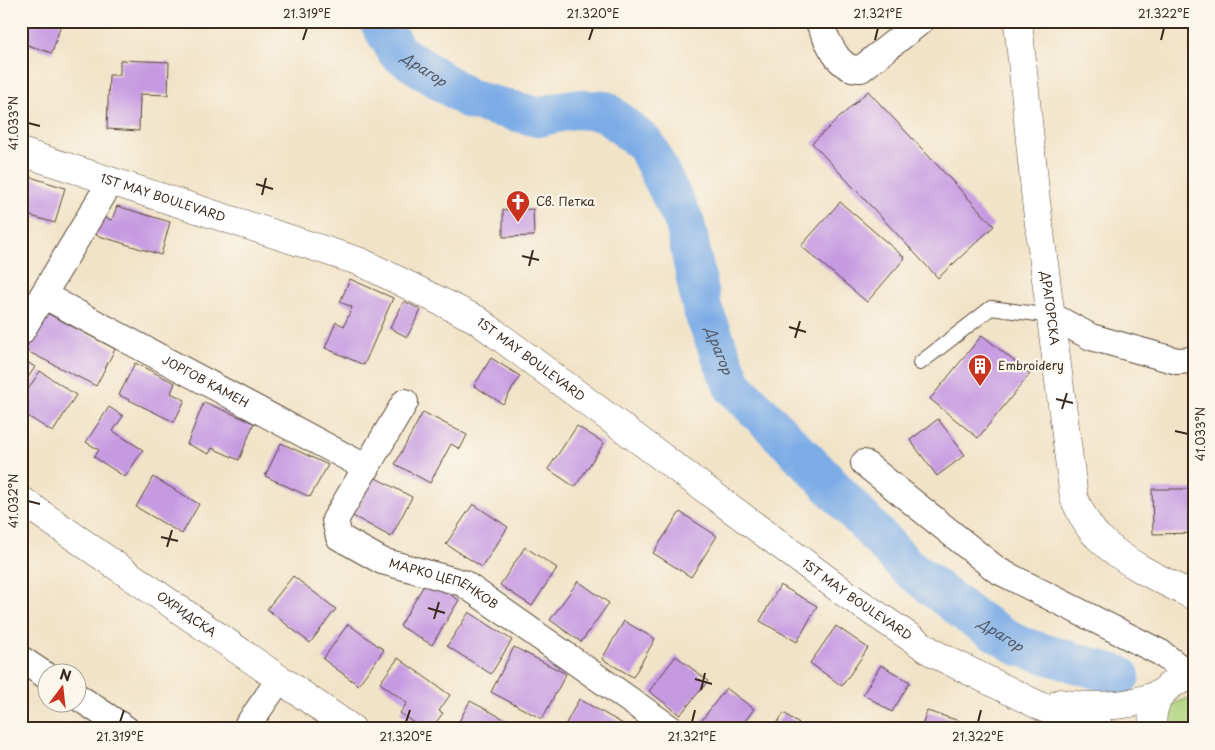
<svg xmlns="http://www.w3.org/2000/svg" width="1215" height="750" font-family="'Playpen Sans',sans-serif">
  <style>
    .green { fill: #aed37d; stroke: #747e4e }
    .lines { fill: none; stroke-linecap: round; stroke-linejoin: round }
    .river { stroke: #7bace6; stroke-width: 40 }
    .building { fill: #c69ae1 }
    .service-casing { stroke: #564637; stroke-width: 16 }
    .minor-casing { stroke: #564637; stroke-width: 28 }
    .tertiary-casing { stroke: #564637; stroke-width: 29 }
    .secondary-casing { stroke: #564637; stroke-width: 29 }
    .service { stroke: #fff; stroke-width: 14 }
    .minor { stroke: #fff; stroke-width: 26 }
    .tertiary { stroke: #fff; stroke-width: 28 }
    .secondary { stroke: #fff; stroke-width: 28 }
    .ticks { fill: none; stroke: #3b2a1e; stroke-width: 2 }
    .labels { text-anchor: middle; stroke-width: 4.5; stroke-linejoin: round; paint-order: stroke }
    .street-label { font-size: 12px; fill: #3b2a1e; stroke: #fbf7ec }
    .poi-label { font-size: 12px; fill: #3b2a1e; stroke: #fbf7ec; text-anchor: start }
    .water-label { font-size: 14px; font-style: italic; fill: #515864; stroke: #fbf7ec }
    .neatline { fill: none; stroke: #3b2a1e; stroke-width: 2 }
    .ticks-label { font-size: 12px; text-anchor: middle; fill: #3b2a1e }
  </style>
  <rect width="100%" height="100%" fill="#fbf7ec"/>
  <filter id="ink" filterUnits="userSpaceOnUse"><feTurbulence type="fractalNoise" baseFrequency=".02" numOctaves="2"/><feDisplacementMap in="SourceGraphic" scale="10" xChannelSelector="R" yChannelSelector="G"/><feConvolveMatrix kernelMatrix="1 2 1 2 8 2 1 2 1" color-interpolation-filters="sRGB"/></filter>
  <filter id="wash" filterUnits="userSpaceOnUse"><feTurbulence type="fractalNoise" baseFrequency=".0096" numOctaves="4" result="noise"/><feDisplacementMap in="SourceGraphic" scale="20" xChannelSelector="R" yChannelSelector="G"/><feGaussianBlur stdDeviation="1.12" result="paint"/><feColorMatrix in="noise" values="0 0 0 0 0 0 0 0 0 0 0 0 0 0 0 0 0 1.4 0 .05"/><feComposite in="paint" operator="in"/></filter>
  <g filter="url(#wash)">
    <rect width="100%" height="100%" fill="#f1e3c7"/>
    <!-- green -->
    <path class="green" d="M1194,696V729H1165L1167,706Z"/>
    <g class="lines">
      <!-- river -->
      <path class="river" id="s1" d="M379,21L397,52L471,100L538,117L573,109L605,111L646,145L685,223L702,308L733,386L817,471L905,565L969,615L1019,646L1120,676"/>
    </g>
    <g id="blocks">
      <!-- building -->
      <g class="building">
        <path d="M21,21H62L52,53L21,43Z"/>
        <path d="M120,60L169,62L168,95L140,94L139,131L107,129L109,75H120Z"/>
        <path d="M868,91L994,226L938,278L812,143Z"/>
        <path d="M21,174L65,188L55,223L21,213Z"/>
        <path d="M840,202L905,258L867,302L801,246Z"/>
        <path d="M117,206L170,222L161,255L96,235L102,217L112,220Z"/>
        <path d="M533,209L534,236L503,237V210Z"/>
        <path d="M350,279L393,298L364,365L325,348L336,322L344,326L352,307L340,302Z"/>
        <path d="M404,301L421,310L407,337L390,328Z"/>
        <path d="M45,312L115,349L96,386L25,350Z"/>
        <path d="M982,335L1030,374L978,438L930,399Z"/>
        <path d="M21,358L35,367L21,388Z"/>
        <path d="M491,358L520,376L503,404L474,386Z"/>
        <path d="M135,363L175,383L171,393L185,400L174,422L119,395Z"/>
        <path d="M40,371L76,395L53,432L21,412V400Z"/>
        <path d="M204,402L254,423L239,460L212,448L209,454L187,444Z"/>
        <path d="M109,407L123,416L113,431L143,450L125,477L94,457L99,450L86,442Z"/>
        <path d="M423,412L467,435L460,449L451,444L430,483L395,464Z"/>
        <path d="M938,419L965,455L937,476L910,440Z"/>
        <path d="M577,426L604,443L575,487L548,469Z"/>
        <path d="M281,443L328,465L310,497L265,476Z"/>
        <path d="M153,477L199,504L182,534L136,507Z"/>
        <path d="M374,477L412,497L391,537L353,516Z"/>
        <path d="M1152,489H1194V533L1153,534Z"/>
        <path d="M473,504L508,527L482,567L446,544Z"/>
        <path d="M680,512L717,536L691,577L653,553Z"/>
        <path d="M525,547L557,568L532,606L500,585Z"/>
        <path d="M293,576L336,609L310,643L267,609Z"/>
        <path d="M427,580L459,600L432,645L400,626Z"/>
        <path d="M578,581L609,603L581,642L550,620Z"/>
        <path d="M780,585L817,606L797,642L760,621Z"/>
        <path d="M469,612L512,640L491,674L447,646Z"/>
        <path d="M624,621L655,639L633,677L602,659Z"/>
        <path d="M348,624L384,650L358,685L323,659Z"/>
        <path d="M836,626L868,648L842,686L810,663Z"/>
        <path d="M514,647L566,674L542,719L491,692Z"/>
        <path d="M676,656L708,681L680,715L649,691Z"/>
        <path d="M398,658L450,695L439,711L443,713L431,729H422L400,713L407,703L380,683Z"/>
        <path d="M881,665L910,682L892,712L863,694Z"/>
        <path d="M726,688L754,709L739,729H704L699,724Z"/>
        <path d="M579,699L632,729H563Z"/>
        <path d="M470,701L508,721L504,729H455Z"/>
        <path d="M927,711L960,721L958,729H921Z"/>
        <path d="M784,713L806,729H773Z"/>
      </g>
    </g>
  </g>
  <g filter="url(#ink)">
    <use href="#blocks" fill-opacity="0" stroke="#564637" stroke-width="1"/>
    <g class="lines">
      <!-- service casing -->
      <g class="service-casing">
        <path id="service" d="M920,363L991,308L1052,316"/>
      </g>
      <!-- minor casing -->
      <g class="minor-casing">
        <g id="minor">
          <path d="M818,21C828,40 837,71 861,69L921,21"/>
          <path id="s2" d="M43,295L367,468"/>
          <path d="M1052,316L1091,337L1177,361L1194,360"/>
          <path d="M21,332L111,181"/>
          <path id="s3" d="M405,402L335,520L339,537L382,561L463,583L671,729"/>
          <path d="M864,463L997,570L1161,653L1192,677"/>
          <path d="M21,659L48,677"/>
          <path d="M78,697L126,729"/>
          <path d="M245,729L279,680"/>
        </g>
      </g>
      <!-- tertiary casing -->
      <g class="tertiary-casing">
        <g id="tertiary">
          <path id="s4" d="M1018,21L1036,201L1074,498C1080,511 1087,527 1098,537C1124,563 1161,580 1194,596"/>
          <path id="s5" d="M21,500L352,729"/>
        </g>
      </g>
      <!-- secondary casing -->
      <g class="secondary-casing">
        <g id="secondary">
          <path id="s6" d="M21,152L361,262L476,319L849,596L935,654L1044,708L1100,729"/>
          <path d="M1060,703C1094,708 1129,708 1161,693"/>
          <path d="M1153,729C1149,701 1166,680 1194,677"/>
        </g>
      </g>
      <!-- service -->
      <use href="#service" class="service"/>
      <!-- minor -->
      <use href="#minor" class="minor"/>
      <!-- tertiary -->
      <use href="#tertiary" class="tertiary"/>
      <!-- secondary -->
      <use href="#secondary" class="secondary"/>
    </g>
  </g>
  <!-- ticks -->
  <path class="ticks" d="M303,40L307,28M589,40L593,28M875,40L878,28M1161,40L1164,28M28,123L40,126M256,184L273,189M262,195L266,178M522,256L539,260M529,266L533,250M789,327L806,332M795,338L800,321M1056,399L1073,403M1062,409L1067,393M1175,431L1188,434M28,501L40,504M161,537L178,541M167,547L172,530M428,608L445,613M434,619L439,602M695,679L712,684M701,690L705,673M120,722L124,710M406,722L410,710M692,722L695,710M978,722L981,710"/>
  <!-- icons -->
  <defs>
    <g id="church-pin" transform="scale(1.25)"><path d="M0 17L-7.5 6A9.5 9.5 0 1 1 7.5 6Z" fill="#c8321e" stroke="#fbf7ec"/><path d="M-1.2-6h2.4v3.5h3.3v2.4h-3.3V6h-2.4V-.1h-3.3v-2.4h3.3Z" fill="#fff"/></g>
    <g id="building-pin" transform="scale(1.25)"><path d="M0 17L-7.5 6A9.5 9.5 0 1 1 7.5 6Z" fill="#c8321e" stroke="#fbf7ec"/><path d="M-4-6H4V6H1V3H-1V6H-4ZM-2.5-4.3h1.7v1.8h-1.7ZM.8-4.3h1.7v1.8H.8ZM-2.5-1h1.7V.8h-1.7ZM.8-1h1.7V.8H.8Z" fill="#fff"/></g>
  </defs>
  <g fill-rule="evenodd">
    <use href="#church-pin" x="518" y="202"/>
    <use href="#building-pin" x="980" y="366"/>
  </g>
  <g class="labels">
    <!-- street labels -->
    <g class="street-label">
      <text dy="4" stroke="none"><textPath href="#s6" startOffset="149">1ST MAY BOULEVARD</textPath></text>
      <text dy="4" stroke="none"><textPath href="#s4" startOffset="289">ДРАГОРСКА</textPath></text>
      <text dy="4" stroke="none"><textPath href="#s6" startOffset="554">1ST MAY BOULEVARD</textPath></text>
      <text dy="4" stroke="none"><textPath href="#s2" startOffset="184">ЈОРГОВ КАМЕН</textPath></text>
      <text dy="4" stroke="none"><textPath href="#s3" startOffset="270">МАРКО ЦЕПЕНКОВ</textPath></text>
      <text dy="4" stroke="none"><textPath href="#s6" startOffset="959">1ST MAY BOULEVARD</textPath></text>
      <text dy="4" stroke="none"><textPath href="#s5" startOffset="201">ОХРИДСКА</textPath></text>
    </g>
    <!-- poi labels -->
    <g class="poi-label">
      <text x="536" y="206">Св. Петка</text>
      <text x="998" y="370">Embroidery</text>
    </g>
    <!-- water labels -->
    <g class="water-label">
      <text dy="5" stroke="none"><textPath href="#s1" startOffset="68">Драгор</textPath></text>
      <text dy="5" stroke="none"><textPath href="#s1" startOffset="534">Драгор</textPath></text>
      <text dy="5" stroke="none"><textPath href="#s1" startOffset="939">Драгор</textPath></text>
    </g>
  </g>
  <!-- margin -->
  <rect width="1215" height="750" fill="none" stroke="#fbf7ec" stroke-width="55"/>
  <!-- north arrow -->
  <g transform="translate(62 688) rotate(15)"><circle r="24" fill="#fbf7ec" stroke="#aea59a"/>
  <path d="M0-4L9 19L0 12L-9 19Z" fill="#c8321e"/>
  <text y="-8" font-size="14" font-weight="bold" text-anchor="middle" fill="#3b2a1e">N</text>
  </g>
  <rect x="28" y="28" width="1160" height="694" class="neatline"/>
  <g class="ticks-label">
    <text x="307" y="18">21.319°E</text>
    <text x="593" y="18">21.320°E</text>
    <text x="878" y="18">21.321°E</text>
    <text x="1164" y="18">21.322°E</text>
    <text transform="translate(14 123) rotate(-90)" y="4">41.033°N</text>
    <text transform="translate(1201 434) rotate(-90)" y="4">41.033°N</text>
    <text transform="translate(14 501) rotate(-90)" y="4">41.032°N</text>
    <text x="120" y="741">21.319°E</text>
    <text x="406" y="741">21.320°E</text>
    <text x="692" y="741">21.321°E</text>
    <text x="978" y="741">21.322°E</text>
  </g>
</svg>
